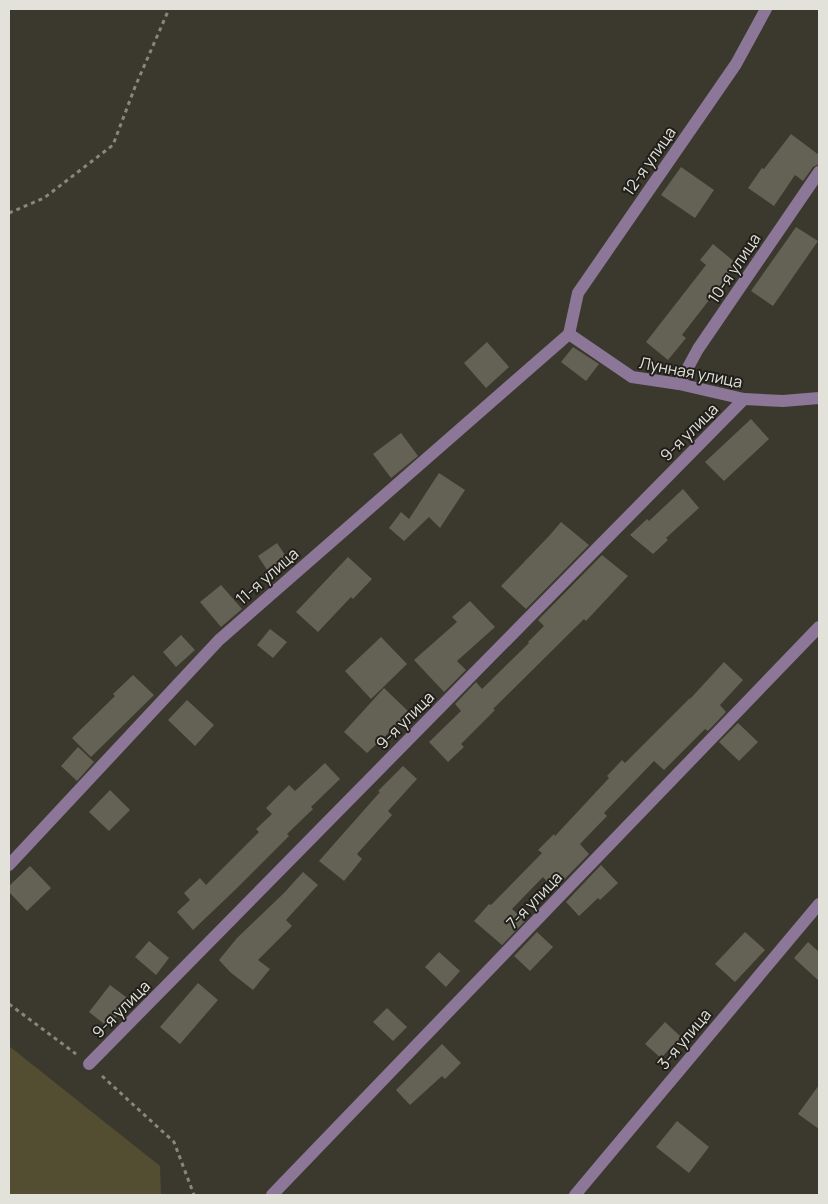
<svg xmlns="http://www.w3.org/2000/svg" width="828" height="1204" font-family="Manrope,sans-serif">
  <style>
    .green { fill: #534d32 }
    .building { fill: #646155 }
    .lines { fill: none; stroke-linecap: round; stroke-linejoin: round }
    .path { stroke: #88867d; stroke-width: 3; stroke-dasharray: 4 4; stroke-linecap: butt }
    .minor { stroke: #8c7798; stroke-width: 12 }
    .labels { text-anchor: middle; stroke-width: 4; stroke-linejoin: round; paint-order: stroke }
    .street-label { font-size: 16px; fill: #e2e1da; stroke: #201f1a }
  </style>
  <rect width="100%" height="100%" fill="#3b382d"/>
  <!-- green -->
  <path class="green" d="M9,1046L160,1166L161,1195H9Z"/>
  <!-- building -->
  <g class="building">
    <path d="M791,134L819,155V164L813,167L803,181L795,175L774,206L748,188L762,168L764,169Z"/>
    <path d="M681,167L714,190L695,218L661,195Z"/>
    <path d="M796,227L818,241L773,306L751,291Z"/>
    <path d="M713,244L737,264L682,335L686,338L668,360L646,342L706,265L700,260Z"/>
    <path d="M487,342L509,367L486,388L464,363Z"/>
    <path d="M573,347L599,364L586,381L561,362Z"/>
    <path d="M751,419L769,439L724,481L705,462Z"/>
    <path d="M401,433L418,456L391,478L373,454Z"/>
    <path d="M439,473L465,490L440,528L429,517L404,541L389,528L401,512L409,519Z"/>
    <path d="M683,489L699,508L666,538L668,540L653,554L630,535L647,519L649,521Z"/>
    <path d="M561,522L589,545L526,609L501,586L549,536Z"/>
    <path d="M277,543L291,564L271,576L258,556Z"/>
    <path d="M602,555L628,576L586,621L584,619L493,709L495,710L461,744L464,747L448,762L429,742L461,711L455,704L476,682L482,689L529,643L528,642L544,626L538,620Z"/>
    <path d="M348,557L372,579L353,599L351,597L318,632L296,612Z"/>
    <path d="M221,585L242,609L221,627L200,602Z"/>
    <path d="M470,601L495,627L457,661L466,670L444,692L414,660L457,622L452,617Z"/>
    <path d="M270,629L287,642L273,658L257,645Z"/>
    <path d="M181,635L195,650L176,667L163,652Z"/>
    <path d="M381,637L407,664L371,699L345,671Z"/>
    <path d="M724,662L743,680L720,705L726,712L708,731L705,729L664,770L654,761L604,813L607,816L580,844L589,854L554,890L543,877L512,909L525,921L502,945L474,921L489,904L491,905L542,853L538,850L554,834L555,836L609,778L607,776L622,760L625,763L690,698V699Z"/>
    <path d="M133,675L154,695L91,757L72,738L115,696L113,694Z"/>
    <path d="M384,688L410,713L367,753L344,732Z"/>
    <path d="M187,700L214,725L195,746L168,720Z"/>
    <path d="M738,723L758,742L739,761L719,742Z"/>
    <path d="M78,747L94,762L77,781L61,766Z"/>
    <path d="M325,763L340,779L311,807L313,809L287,834L289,836L235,890L193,930L177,912L190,900L184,893L200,878L206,885L259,832L256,829L272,814L266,808L289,785L295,791Z"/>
    <path d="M403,766L417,779L388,811L392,815L357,854L362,859L344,881L319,861L380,792L378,791Z"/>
    <path d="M110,790L130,810L109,831L89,812Z"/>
    <path d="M601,865L618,883L600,900L598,898L579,916L566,902Z"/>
    <path d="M30,866L51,888L27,911L9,892V886Z"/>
    <path d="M303,872L318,885L286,920L292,926L258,960L270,969L253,990L230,972L219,960L237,938L284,893Z"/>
    <path d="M537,932L553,947L530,971L514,956Z"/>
    <path d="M745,932L765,950L735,982L715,964Z"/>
    <path d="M149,941L169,958L156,975L135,957Z"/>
    <path d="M808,942L819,952V981L794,958Z"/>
    <path d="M439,952L460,971L446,987L425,967Z"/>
    <path d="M198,983L218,1000L180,1044L160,1027Z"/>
    <path d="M110,985L130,1000L108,1027L89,1012Z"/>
    <path d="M387,1008L407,1027L393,1041L373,1022Z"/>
    <path d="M665,1022L681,1037L661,1058L645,1044Z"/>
    <path d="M442,1044L461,1063L445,1079L442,1076L410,1105L396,1090Z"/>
    <path d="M819,1085V1129L798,1114Z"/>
    <path d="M677,1121L709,1147L689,1173L656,1147Z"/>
  </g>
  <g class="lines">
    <!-- path -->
    <g class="path">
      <path d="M9,213L44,198L113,145L135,87L169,9"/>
      <path d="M9,1004L76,1054"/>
      <path d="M102,1076L174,1142L194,1195"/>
    </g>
    <!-- minor -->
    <g class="minor">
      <path d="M569,334L578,293L736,64L766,9"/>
      <path d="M569,334L632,377L679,384L744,399L783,401L819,398"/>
      <path d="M679,384L698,349L819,172"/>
      <path d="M9,865L219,640L569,334"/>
      <path d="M89,1064L744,399"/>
      <path d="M272,1195L819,627"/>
      <path d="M575,1195L819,904"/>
    </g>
  </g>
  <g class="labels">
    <!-- street labels -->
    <g class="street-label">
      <text transform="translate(649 161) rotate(-55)" y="6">12-я улица</text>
      <text transform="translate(734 268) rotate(-56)" y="6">10-я улица</text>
      <text transform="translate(691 372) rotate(11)" y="6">Лунная улица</text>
      <text transform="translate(689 432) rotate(-45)" y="6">9-я улица</text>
      <text transform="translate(267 576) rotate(-41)" y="6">11-я улица</text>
      <text transform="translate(405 720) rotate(-45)" y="6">9-я улица</text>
      <text transform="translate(534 900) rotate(-46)" y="6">7-я улица</text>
      <text transform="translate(121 1009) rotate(-45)" y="6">9-я улица</text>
      <text transform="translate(684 1039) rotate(-50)" y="6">3-я улица</text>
    </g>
  </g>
  <!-- border -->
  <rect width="828" height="1204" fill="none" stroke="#e2e1da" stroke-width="20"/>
</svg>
